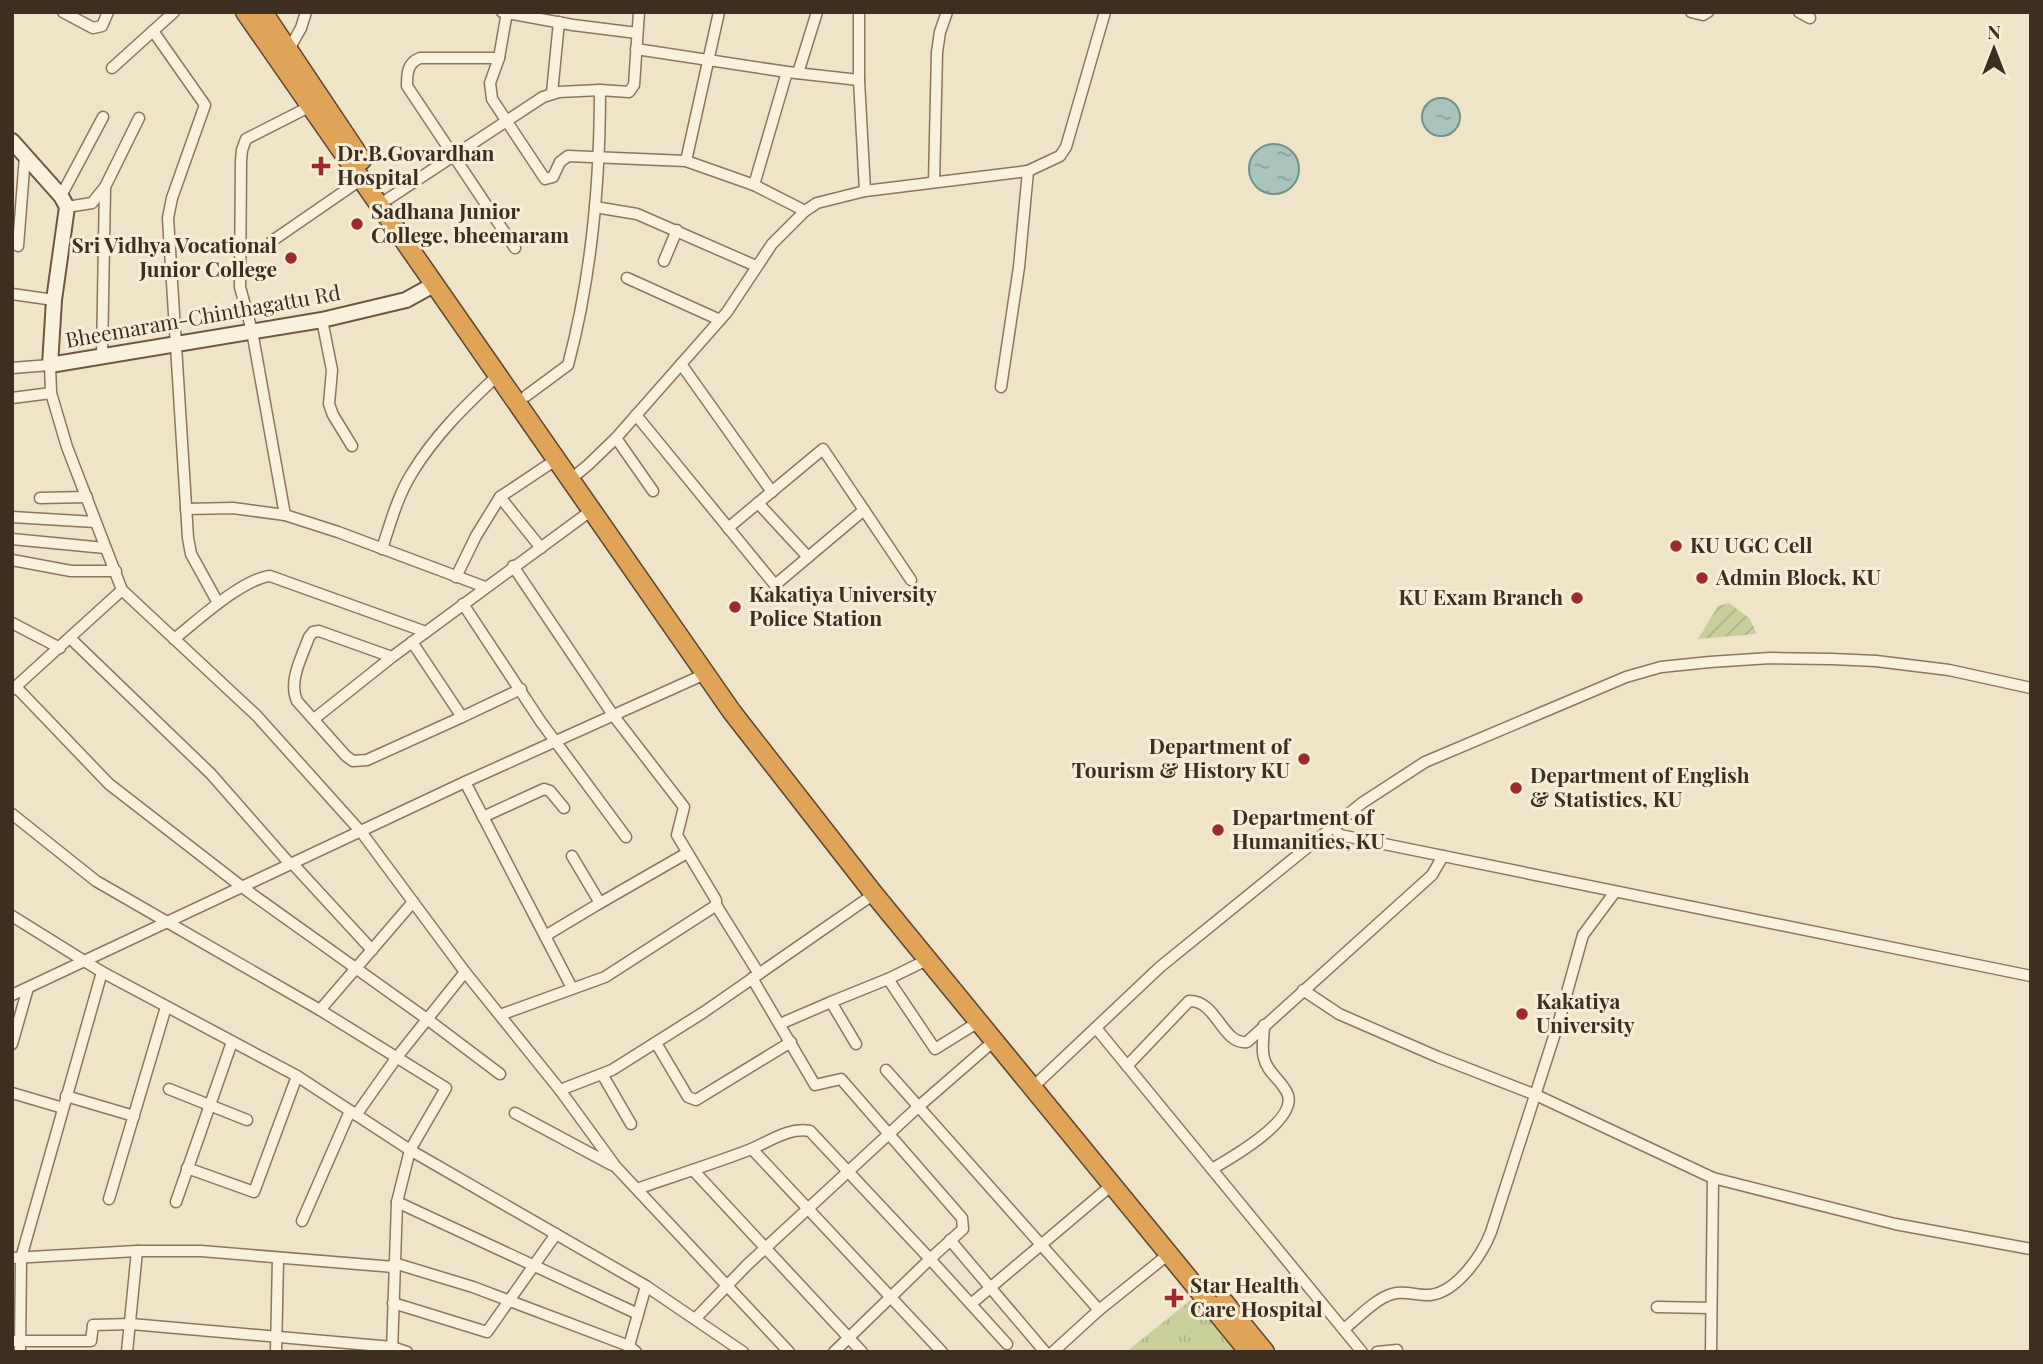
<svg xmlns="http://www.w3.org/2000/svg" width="2043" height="1364" font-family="'Playfair Display',serif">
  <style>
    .grass { fill: url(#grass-tufts) }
    .garden { fill: url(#garden-furrows) }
    .water { fill: url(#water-ripples); stroke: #6f938a; stroke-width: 2 }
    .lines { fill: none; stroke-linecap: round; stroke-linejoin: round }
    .street-casing { stroke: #8d765c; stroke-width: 13 }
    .secondary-casing { stroke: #6f573f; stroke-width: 18 }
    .highway-casing { stroke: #5b4430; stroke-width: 21 }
    .street { stroke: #faf1dc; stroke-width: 10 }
    .secondary { stroke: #faf1dc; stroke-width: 14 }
    .highway { stroke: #e0a458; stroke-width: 18 }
    .poi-dot { fill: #9e2a2b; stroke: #f7eed8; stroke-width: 2.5 }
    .labels { text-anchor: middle; stroke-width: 6; stroke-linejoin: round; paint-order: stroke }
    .poi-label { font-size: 21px; font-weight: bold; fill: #3d2e20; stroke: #f7eed8; text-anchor: start }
    .street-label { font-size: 21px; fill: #3d2e20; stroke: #f7eed8 }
  </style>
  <defs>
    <pattern id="grass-tufts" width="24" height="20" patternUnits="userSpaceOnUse" patternTransform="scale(1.75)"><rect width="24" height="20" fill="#c9cf9b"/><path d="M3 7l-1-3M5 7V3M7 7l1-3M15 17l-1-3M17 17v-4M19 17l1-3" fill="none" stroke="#aeb285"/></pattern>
    <pattern id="garden-furrows" width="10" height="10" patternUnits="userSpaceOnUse" patternTransform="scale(1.75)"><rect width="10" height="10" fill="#c9cf9b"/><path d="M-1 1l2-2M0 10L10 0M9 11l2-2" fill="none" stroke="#aeb285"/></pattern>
    <pattern id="water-ripples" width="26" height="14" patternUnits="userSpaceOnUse" patternTransform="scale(1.75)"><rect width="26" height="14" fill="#a9c4bc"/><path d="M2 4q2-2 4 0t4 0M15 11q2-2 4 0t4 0" fill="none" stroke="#8ba098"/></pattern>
  </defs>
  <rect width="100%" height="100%" fill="#f0e4c8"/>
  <!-- grass -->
  <path class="grass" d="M1192,1299L1236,1352H1126Z"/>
  <!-- garden -->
  <path class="garden" d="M1729,603L1749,618L1757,634L1698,639L1718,606Z"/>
  <!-- water -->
  <g class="water">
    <circle cx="1441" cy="117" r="19"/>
    <circle cx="1274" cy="169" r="25"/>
  </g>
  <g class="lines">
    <!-- street casing -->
    <g class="street-casing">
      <g id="street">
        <path d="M63,12L93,28L102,26L108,12"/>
        <path d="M502,12L573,25L637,33"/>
        <path d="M507,12L499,58H420C407,63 407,74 407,86L515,248"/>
        <path d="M859,12V80L865,191"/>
        <path d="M1691,12L1703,15L1708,12"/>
        <path d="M1799,12L1810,18"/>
        <path d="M153,31L205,105L172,198L168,218L188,538L191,554L218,603"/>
        <path d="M636,49L787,72L859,80"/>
        <path d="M288,51L301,28L306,12"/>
        <path d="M499,58L490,83L492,99L545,179L553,177L560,162L568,156L686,161L754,185"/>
        <path d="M112,68L174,12"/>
        <path d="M787,72L754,185L805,211"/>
        <path d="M798,73L817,12"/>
        <path d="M552,93L559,22"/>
        <path d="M686,161L719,12"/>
        <path d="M934,182L937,52L940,32L947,12"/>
        <path d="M61,196L103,117"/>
        <path d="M388,199L543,97L559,92L600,90"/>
        <path d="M67,207L92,203L105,187L139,118"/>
        <path d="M595,207L637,214L756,266"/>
        <path d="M272,241L362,179"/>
        <path d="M18,246L25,156"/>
        <path d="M664,261L677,230"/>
        <path d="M627,278L720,320"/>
        <path d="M12,294L54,300"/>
        <path d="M322,320L332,370L329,404L333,415L352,446"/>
        <path d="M102,356L105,187"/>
        <path d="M681,364L772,492"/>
        <path d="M12,368L50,365L51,393L67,447L122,590"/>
        <path d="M1001,387L1019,267L1028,171"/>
        <path d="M526,396L568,365C592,275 600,183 600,90L629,92L634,85L639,12"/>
        <path d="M12,398L51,393"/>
        <path d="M636,415L775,585L864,510"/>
        <path d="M616,438L653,491"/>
        <path d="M571,479L588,465L616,438L727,312L772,244L805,211L817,203L865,191L1028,171L1060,156L1066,147L1105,12"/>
        <path d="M40,498L87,497"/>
        <path d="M758,503L808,557"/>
        <path d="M186,509L233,508L285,515L338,532L485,587"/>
        <path d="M285,515L252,331L240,287L241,161L242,150L246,139L309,107"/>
        <path d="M12,517L95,522"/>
        <path d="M728,528L823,449L911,580"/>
        <path d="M12,539L105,548"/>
        <path d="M541,548L500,497L557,459"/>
        <path d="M382,549C390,524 398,495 412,473C435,435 466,405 498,375"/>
        <path d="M12,560L71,571H116"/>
        <path d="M456,577L476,536L500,497"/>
        <path d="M463,604L541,722L626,837"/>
        <path d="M12,623L60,648"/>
        <path d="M70,638L211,774L290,864"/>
        <path d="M174,639C197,621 242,579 270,576L426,632"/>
        <path d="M412,642L462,717L521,689"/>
        <path d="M392,657L319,631L313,632L309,637C302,657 288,681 297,701L346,756L353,761L367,760L462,717"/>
        <path d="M17,688L109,784L242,887L427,1019L500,1074"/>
        <path d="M12,690L122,590L257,716L362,833L465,972L560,1090L616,1167L789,1352"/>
        <path d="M314,719L392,657L592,510"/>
        <path d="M465,782L572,988"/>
        <path d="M12,814L96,881L320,1010L446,1088L410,1150L397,1202L392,1352"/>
        <path d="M483,817L544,789L550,791L564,808"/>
        <path d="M1332,826L1340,835L2031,976"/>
        <path d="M572,856L600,903L687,853"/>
        <path d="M292,863L372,950"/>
        <path d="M716,905L759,974"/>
        <path d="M12,916L102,972L297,1076L410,1150L646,1286L743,1352"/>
        <path d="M545,936L600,903"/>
        <path d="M752,978L815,1085L841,1079L962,1218L963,1229L930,1259L1007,1344"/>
        <path d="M888,979L935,1049L980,1021"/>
        <path d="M1303,990L1339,1014L1438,1057L1536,1095L1713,1178L1895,1224L2031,1249"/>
        <path d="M12,995L465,782L705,674"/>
        <path d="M320,1010L413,902"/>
        <path d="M500,1015L605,977L712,908L716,905V900L677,835L684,807L613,715L513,566"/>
        <path d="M780,1024L831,1002"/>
        <path d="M1096,1028L1362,1352"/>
        <path d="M656,1043L688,1097L696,1100L791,1042"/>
        <path d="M12,1044L28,988"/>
        <path d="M856,1044L831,1002L888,979L929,959"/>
        <path d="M1127,1066L1189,1001C1217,1000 1222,1045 1247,1042L1432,875L1443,856"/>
        <path d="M886,1070L1099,1310"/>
        <path d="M602,1074L631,1124"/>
        <path d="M1034,1086L1160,967L1362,803L1425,762L1626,677L1661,667L1710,662L1770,658L1832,659L1876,661L1949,670L2031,688"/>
        <path d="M169,1089L247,1120"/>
        <path d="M560,1090L612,1070L704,1012L874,894"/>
        <path d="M12,1093L63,1108"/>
        <path d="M66,1096L134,1116"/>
        <path d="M515,1113L612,1165"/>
        <path d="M356,1115L397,1057L465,972"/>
        <path d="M752,1149L942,1352"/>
        <path d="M187,1168L254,1192L297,1076"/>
        <path d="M1212,1169C1231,1158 1296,1121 1288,1095C1283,1081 1267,1073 1264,1058C1261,1048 1264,1035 1264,1025"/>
        <path d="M693,1170L862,1352"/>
        <path d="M637,1189C674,1176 712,1164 749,1150C769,1142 788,1127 810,1131L930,1259L834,1352"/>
        <path d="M109,1199L166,1007"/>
        <path d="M176,1202L232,1042"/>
        <path d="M397,1202L638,1314"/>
        <path d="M302,1221L350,1111"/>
        <path d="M950,1240L1045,1352"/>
        <path d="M12,1258L137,1251H201L394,1267"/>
        <path d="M394,1263L473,1287L629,1346L636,1352"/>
        <path d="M393,1303L487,1332L556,1234"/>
        <path d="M971,1304L1113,1184"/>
        <path d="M1657,1307L1711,1308"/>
        <path d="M695,1319L747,1265L918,1107L995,1040"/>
        <path d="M1344,1329C1358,1318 1375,1299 1392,1294C1405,1290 1417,1296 1430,1295C1457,1292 1482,1255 1491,1232L1559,1021L1583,935L1615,892"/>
        <path d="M12,1341H91L93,1325L131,1324L392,1347L407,1352"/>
        <path d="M629,1346L646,1286"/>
        <path d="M20,1352L21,1258L102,972"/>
        <path d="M127,1352L137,1251"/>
        <path d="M276,1352L278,1259"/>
        <path d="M1053,1352L1099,1310L1170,1253"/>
        <path d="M1377,1352L1397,1350"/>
        <path d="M1711,1352L1713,1178"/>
      </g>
    </g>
    <!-- secondary casing -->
    <g class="secondary-casing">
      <path id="secondary" d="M12,141L61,196L67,207L54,300L50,365L322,320L406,300L435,284"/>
    </g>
    <!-- highway casing -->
    <g class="highway-casing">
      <g id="highway">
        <path d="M245,12L732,712L874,894L1249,1352"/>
        <path d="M263,12L362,160"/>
        <path d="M1224,1302L1265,1352"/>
      </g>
    </g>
    <!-- street -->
    <use href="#street" class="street"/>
    <!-- secondary -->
    <use href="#secondary" class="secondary"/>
    <!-- highway -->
    <use href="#highway" class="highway"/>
  </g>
  <!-- markers -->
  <g class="poi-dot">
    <path d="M317.5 155.5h7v7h7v7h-7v7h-7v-7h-7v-7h7z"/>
    <circle cx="357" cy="224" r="7"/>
    <circle cx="291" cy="258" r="7"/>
    <circle cx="1676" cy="546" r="7"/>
    <circle cx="1702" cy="578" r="7"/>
    <circle cx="1577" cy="598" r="7"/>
    <circle cx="735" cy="607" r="7"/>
    <circle cx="1304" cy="759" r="7"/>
    <circle cx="1516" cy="788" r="7"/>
    <circle cx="1218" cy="830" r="7"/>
    <circle cx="1522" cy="1014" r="7"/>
    <path d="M1170.5 1287.5h7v7h7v7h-7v7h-7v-7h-7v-7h7z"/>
  </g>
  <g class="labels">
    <!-- poi labels -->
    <g class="poi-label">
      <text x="337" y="161">Dr.B.Govardhan<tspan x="337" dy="24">Hospital</tspan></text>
      <text x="371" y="219">Sadhana Junior<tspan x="371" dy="24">College, bheemaram</tspan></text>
      <text x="277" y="253" text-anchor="end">Sri Vidhya Vocational<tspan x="277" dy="24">Junior College</tspan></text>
      <text x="1690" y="553">KU UGC Cell</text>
      <text x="1716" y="585">Admin Block, KU</text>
      <text x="749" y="602">Kakatiya University<tspan x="749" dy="24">Police Station</tspan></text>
      <text x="1563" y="605" text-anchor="end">KU Exam Branch</text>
      <text x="1290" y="754" text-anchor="end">Department of<tspan x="1290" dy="24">Tourism &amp; History KU</tspan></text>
      <text x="1530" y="783">Department of English<tspan x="1530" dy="24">&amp; Statistics, KU</tspan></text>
      <text x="1232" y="825">Department of<tspan x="1232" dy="24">Humanities, KU</tspan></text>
      <text x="1536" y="1009">Kakatiya<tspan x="1536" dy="24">University</tspan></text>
      <text x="1190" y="1293">Star Health<tspan x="1190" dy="24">Care Hospital</tspan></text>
    </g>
    <!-- street labels -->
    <g class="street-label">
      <text transform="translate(203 317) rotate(-10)" y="7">Bheemaram-Chinthagattu Rd</text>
    </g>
  </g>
  <!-- border -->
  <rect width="2043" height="1364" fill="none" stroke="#3d2e20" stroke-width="28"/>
  <!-- north arrow -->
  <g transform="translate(1994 49)" stroke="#f7eed8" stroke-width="5" paint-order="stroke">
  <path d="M0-5L12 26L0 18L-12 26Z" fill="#3d2e20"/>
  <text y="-10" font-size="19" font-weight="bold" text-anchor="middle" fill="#3d2e20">N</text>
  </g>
</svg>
